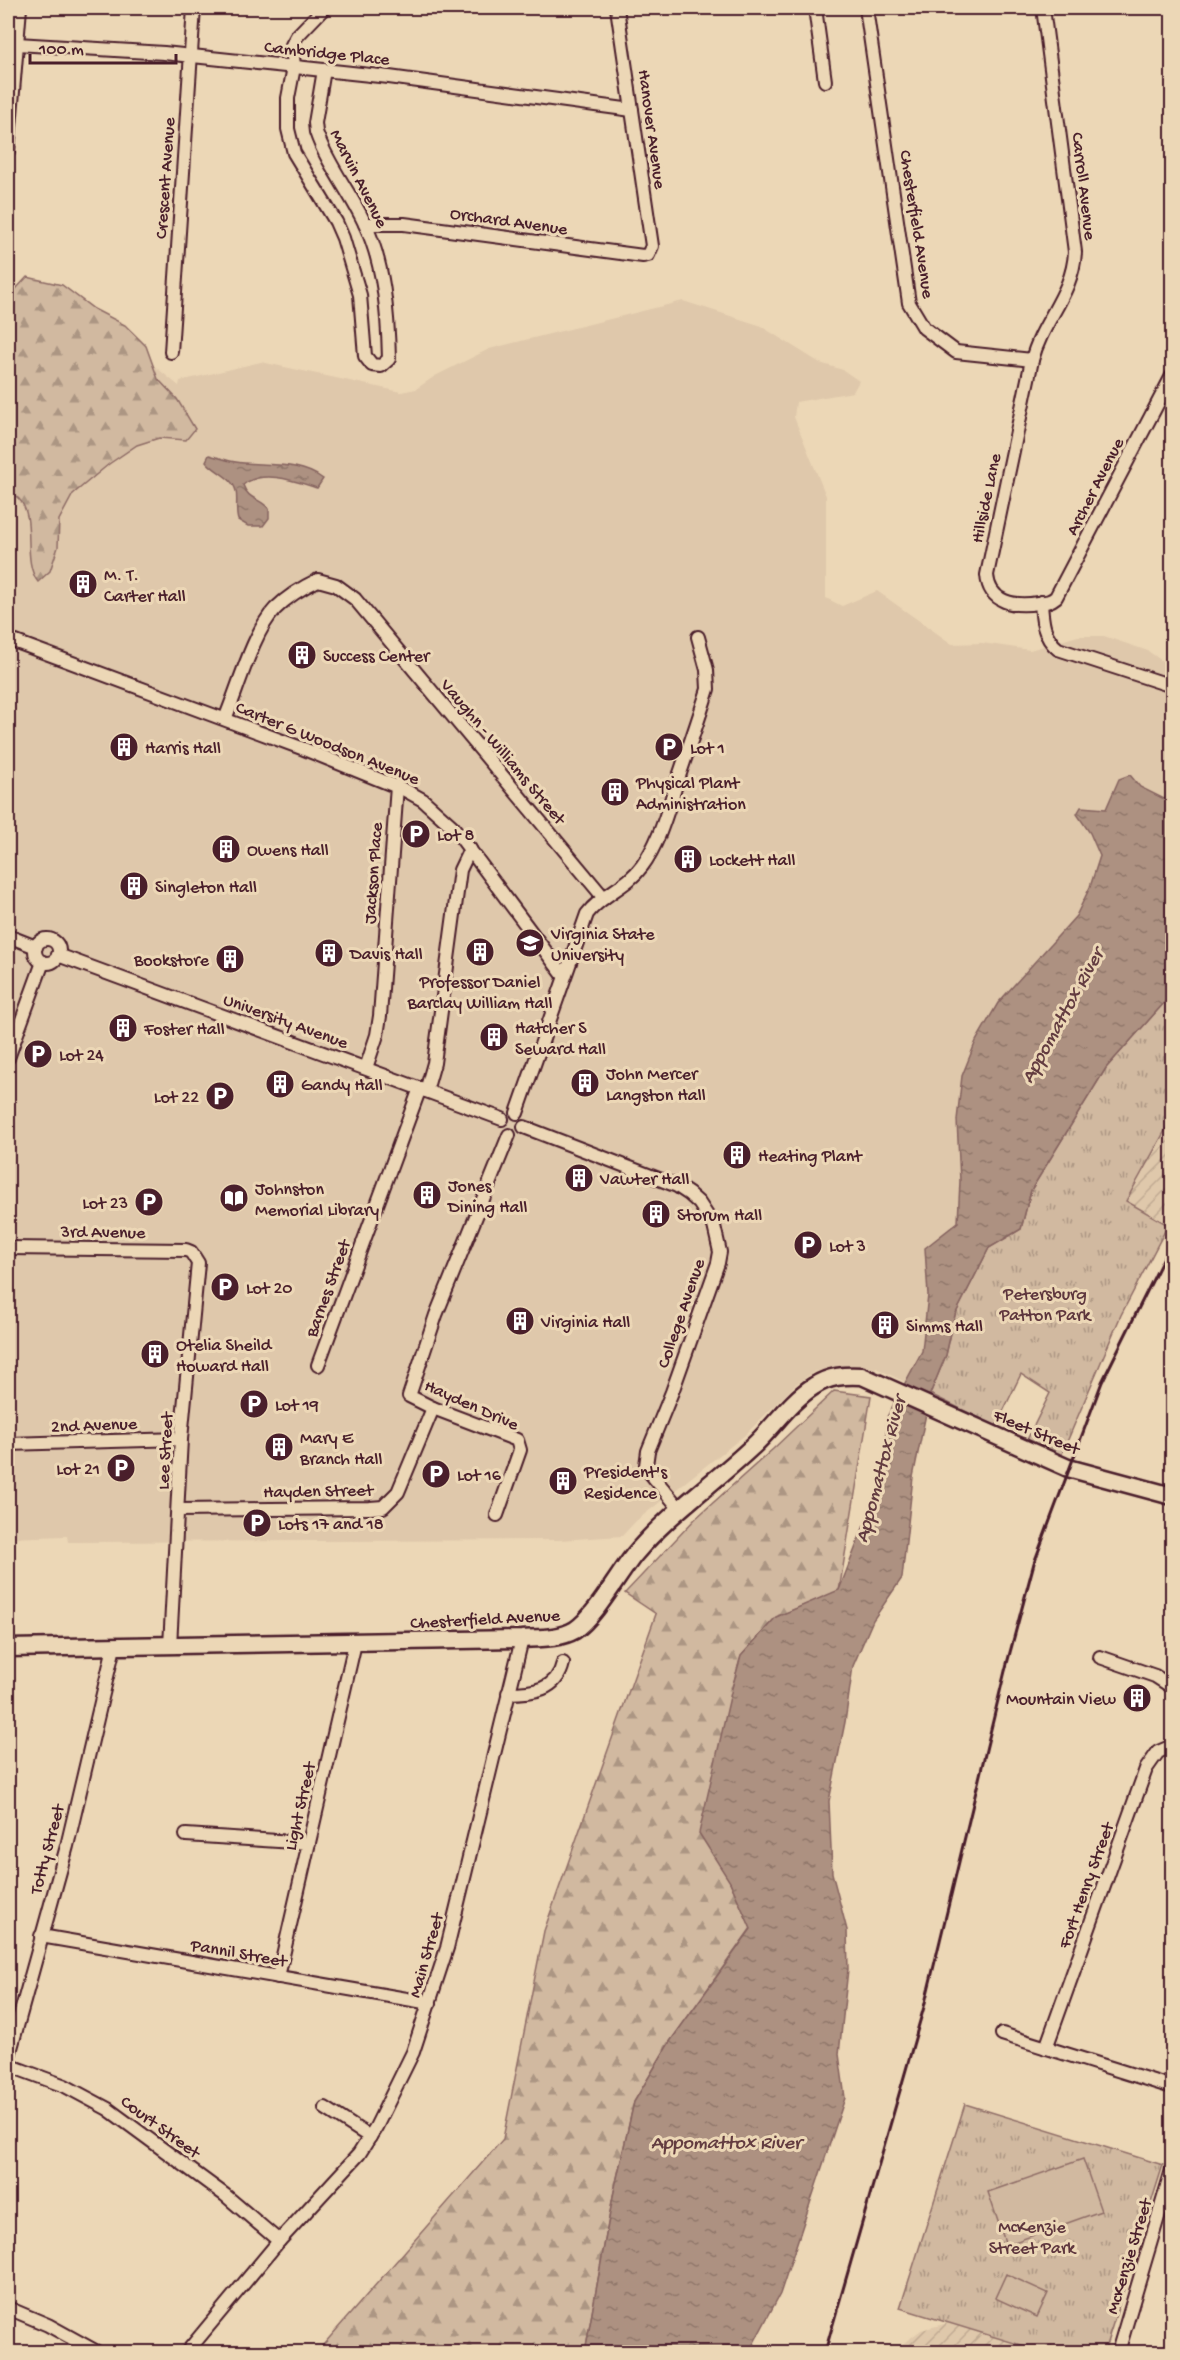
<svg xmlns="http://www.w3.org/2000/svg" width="1180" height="2360" font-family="'Gochi Hand',sans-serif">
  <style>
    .built { fill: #dfc8ab }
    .industrial { fill: url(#industrial-furrows) }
    .forest { fill: url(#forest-firs); stroke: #8e6c66; stroke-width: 1.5 }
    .park { fill: url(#park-tufts); stroke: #8e6c66; stroke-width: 1.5 }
    .pitch { fill: #d1b9a0; stroke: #8e6c66; stroke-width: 1.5 }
    .water { fill: url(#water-ripples); stroke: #85635f; stroke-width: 1.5 }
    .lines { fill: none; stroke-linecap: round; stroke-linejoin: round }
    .minor-casing { stroke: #4a1f2b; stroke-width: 16 }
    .secondary-casing { stroke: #4a1f2b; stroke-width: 21 }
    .minor { stroke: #ecd7b6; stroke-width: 12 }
    .secondary { stroke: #ecd7b6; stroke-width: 16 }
    .rail { stroke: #4a1f2b; stroke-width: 3 }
    .labels { text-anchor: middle; stroke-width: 6; stroke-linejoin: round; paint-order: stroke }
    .street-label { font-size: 18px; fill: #4a1f2b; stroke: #ecd7b6 }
    .poi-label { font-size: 18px; fill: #4a1f2b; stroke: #ecd7b6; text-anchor: start }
    .park-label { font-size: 18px; fill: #5e363d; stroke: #ecd7b6 }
    .water-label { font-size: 20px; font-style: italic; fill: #633c40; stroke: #ecd7b6 }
  </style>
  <defs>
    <pattern id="industrial-furrows" width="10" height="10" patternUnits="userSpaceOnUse" patternTransform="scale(1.5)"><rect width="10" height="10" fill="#dfc8ab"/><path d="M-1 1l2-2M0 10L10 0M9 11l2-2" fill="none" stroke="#c1ab93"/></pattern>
    <pattern id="forest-firs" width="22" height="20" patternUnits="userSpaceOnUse" patternTransform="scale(1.5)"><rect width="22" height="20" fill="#d1b9a0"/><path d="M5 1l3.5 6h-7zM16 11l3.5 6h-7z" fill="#ac9683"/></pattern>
    <pattern id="park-tufts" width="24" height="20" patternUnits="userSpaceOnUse" patternTransform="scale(1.5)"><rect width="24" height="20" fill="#d1b9a0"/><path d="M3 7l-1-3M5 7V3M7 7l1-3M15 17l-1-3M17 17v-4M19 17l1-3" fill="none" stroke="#ac9683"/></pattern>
    <pattern id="water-ripples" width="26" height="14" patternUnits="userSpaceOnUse" patternTransform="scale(1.5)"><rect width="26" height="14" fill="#ad9181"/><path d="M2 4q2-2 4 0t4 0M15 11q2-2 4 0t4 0" fill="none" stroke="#8f766a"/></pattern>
  </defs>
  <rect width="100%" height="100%" fill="#ecd7b6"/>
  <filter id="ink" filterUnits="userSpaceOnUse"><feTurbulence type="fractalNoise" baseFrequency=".0167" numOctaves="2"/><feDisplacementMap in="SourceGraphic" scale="12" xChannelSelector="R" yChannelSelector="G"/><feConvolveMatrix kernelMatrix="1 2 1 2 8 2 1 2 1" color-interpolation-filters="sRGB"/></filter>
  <g filter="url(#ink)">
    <!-- built -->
    <path class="built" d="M683,301L759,325L820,363L843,370L859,381L853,392L796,402L794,417L826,496V598L842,606L877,591L952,644L982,643L1030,650L1078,636H1104L1148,651L1172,668V794L1164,799L1119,779L1106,809L1092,808L1077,814L1090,833L1100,856L1090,887L1076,916L998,1003L962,1076L957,1120L960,1181L958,1222L925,1248L928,1295L922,1351L905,1382L876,1368L839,1366L814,1372L796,1384L745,1435L636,1521L622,1536L559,1540L68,1542L67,1536L8,1538V319L136,351L179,386L180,381L261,362L401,392L416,389L435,376L489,349Z"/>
    <!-- industrial -->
    <g class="industrial">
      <path d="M1172,1118V1227L1125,1201Z"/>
      <path d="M948,2323L1022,2345L1020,2352H892L921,2330Z"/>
    </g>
    <!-- forest -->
    <g class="forest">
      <path d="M27,277L62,285L94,309L125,325L146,346L158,379L177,399L195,429L186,440L159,438L137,445L109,464L73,494L59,520L58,547L50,571L38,582C21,560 37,518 19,499C16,496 11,493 8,490V305L15,290Z"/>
      <path d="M834,1391L871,1396L839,1591L776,1617L741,1656L732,1688L730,1882L751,1928L669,2043L634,2102L613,2196L585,2352H317L503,2139L544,1931L656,1614L625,1593L695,1519L773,1449Z"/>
    </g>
    <!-- park -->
    <g class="park">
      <path d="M1172,994V1118L1126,1201L1168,1225L1121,1315L1061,1456L1027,1440L1050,1393L1021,1374L996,1426L930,1394L946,1355L955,1315L989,1248L1021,1229L1031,1190L1106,1068Z"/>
      <path d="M965,2104L1163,2165L1104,2352H1044L900,2308Z"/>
    </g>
    <!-- pitch -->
    <g class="pitch">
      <path d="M1083,2159L1101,2211L1006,2245L988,2192Z"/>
      <path d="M1006,2274L1048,2293L1037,2317L995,2298Z"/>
    </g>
    <!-- water -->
    <g class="water">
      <path d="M209,455C218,457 227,461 236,462C267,467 297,460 323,479L317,488C295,481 263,469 243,485C248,500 260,498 269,509V518L263,526H248L238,520C235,510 238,499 236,491C232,476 214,472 206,461Z"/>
      <path d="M1130,775L1140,787L1164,799L1172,794V994L1106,1068L1031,1190L1021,1229L989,1248L955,1315L946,1355L930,1394L913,1477L902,1578L873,1620L853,1666L845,1722L829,1801L832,1873L847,1930L848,1969L839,2054L845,2098L780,2294L749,2352H585L613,2196L634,2102L669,2043L751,1929L730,1882L699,1833L732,1688L741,1656L776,1617L839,1590L884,1474L887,1417L922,1351L928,1295L925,1248L958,1222L960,1181L957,1120L962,1076L976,1041L998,1003L1076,916L1090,887L1100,856L1090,833L1077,814L1081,807L1106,809L1119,779Z"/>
    </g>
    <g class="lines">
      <!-- minor casing -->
      <g class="minor-casing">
        <g id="minor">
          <path d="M324,8L297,36L292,45L294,67L288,98V129L294,153L336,222L343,238L360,295L365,356L372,365L381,366L389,359C388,314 384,263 364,222C350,192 327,164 316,132L315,123L324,70"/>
          <path d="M815,8L825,81"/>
          <path d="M866,8L909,303L924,328L956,352L1032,360"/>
          <path d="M1043,8L1075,252C1073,294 1042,321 1032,360L987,575C989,603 1015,607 1038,603C1046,602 1050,602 1056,597L1172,376"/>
          <path d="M17,44L164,53L389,77L632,110"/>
          <path d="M8,151L20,8"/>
          <path d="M365,224H404L643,256L648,255L652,246L617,8"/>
          <path d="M171,352L194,8"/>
          <path d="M1041,602C1042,620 1043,637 1058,649L1172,686"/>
          <path d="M8,639L304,749L405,790L423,800L453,827L564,976"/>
          <path d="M225,719C238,689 253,632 275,609C287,597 303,587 318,580L336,585L355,599L604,898"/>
          <path d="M8,936L36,947"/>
          <circle cx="47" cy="951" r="12"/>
          <path d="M58,955L502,1119"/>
          <path d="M8,1058L43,962"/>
          <path d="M366,1068L377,1035L380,1016L397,786"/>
          <path d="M426,1091L434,1063L460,870L470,849"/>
          <path d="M517,1113L587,914C602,894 627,887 642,866C659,843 667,812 676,785C687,753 698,721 708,689L707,670L698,637"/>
          <path d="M524,1127L677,1186L689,1194L699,1203L714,1226L720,1252L718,1263L672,1392L648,1451L646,1465L650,1473L679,1508"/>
          <path d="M8,1248L186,1250L191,1252L198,1263L181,1439L170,1646"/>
          <path d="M318,1365L420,1088"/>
          <path d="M8,1444L181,1439"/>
          <path d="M179,1510L370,1508L383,1507L398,1492L433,1408"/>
          <path d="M497,1515L520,1450L517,1440L433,1408L409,1396L436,1315L509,1135"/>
          <path d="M1100,1657L1155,1676L1172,1687"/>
          <path d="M508,1693C532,1693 557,1691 563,1663"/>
          <path d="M186,1835L309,1843"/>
          <path d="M41,1936L430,2003"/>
          <path d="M278,1977L355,1643"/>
          <path d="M1002,2034L1172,2087"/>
          <path d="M1046,2048L1146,1769L1158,1752L1172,1746"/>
          <path d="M8,2059L67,1846L114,1647"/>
          <path d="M8,2065L65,2086L108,2109L225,2195L279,2241"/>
          <path d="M325,2108L370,2137"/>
          <path d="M8,2308L48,2325L97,2352"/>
          <path d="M187,2352L279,2241L359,2154L376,2127L413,2052L447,1948L522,1639"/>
          <path d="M1118,2352L1172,2170"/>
        </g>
      </g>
      <!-- secondary casing -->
      <g class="secondary-casing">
        <path id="secondary" d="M8,1648L522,1639C540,1638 559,1639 575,1630C595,1617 618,1575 634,1555C669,1513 713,1484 752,1447C773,1428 790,1401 814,1386C829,1376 844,1375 862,1376L1068,1468L1172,1496"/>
      </g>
      <!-- minor -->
      <use href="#minor" class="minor"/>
      <!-- secondary -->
      <use href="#secondary" class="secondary"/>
      <!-- rail -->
      <path class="rail" d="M825,2352L924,2007L1005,1671L1034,1563L1102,1382L1172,1241"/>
    </g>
  </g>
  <!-- icons -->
  <defs>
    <g id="building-disc" transform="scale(1.5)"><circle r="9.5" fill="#4a1f2b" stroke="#ecd7b6"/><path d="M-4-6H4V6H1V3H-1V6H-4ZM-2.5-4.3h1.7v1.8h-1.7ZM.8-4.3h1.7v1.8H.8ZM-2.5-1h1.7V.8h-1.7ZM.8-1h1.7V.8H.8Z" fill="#fff"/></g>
    <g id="parking-disc" transform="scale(1.5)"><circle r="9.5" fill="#4a1f2b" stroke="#ecd7b6"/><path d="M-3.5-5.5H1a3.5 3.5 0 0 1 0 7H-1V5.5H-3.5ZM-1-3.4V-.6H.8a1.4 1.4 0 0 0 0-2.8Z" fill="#fff"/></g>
    <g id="university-disc" transform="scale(1.5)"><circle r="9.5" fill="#4a1f2b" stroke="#ecd7b6"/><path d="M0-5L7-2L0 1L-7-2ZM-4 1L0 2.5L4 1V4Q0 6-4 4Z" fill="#fff"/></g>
    <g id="library-disc" transform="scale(1.5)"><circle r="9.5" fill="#4a1f2b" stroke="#ecd7b6"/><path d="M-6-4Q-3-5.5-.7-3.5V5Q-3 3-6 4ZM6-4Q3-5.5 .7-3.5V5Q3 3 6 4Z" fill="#fff"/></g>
  </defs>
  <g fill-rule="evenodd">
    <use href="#building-disc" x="83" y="584"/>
    <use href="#building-disc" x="302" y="655"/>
    <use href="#building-disc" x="124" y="747"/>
    <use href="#parking-disc" x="669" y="747"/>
    <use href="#building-disc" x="615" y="792"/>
    <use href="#parking-disc" x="416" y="834"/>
    <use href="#building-disc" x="226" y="849"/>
    <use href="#building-disc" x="688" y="859"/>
    <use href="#building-disc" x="134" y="886"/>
    <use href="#university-disc" x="530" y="943"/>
    <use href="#building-disc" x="480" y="952"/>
    <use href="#building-disc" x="329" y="953"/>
    <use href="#building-disc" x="230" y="959"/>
    <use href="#building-disc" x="123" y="1028"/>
    <use href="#building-disc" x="494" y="1037"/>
    <use href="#parking-disc" x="38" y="1054"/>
    <use href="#building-disc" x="585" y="1083"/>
    <use href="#building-disc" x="280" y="1084"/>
    <use href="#parking-disc" x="220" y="1096"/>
    <use href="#building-disc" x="737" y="1155"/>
    <use href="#building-disc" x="579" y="1178"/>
    <use href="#building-disc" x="427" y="1195"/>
    <use href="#library-disc" x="234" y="1198"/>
    <use href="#parking-disc" x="149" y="1202"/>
    <use href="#building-disc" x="656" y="1214"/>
    <use href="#parking-disc" x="808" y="1245"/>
    <use href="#parking-disc" x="225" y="1287"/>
    <use href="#building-disc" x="520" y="1321"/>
    <use href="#building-disc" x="885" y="1325"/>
    <use href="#building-disc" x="155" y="1354"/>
    <use href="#parking-disc" x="254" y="1404"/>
    <use href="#building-disc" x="279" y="1447"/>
    <use href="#parking-disc" x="121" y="1468"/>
    <use href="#parking-disc" x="436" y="1474"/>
    <use href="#building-disc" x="563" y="1481"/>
    <use href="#parking-disc" x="257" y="1523"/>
    <use href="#building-disc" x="1137" y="1698"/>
  </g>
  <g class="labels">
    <!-- street labels -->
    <g class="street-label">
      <text transform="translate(327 52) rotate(6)" y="6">Cambridge Place</text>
      <text transform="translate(653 129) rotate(82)" y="6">Hanover Avenue</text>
      <text transform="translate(164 178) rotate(-86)" y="6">Crescent Avenue</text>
      <text transform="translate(360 178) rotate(63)" y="6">Marvin Avenue</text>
      <text transform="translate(1085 186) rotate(83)" y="6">Carroll Avenue</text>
      <text transform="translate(509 220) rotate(8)" y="6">Orchard Avenue</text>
      <text transform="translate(918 224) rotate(81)" y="6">Chesterfield Avenue</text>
      <text transform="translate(1094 486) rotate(-63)" y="6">Archer Avenue</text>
      <text transform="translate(985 498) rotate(-78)" y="6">Hillside Lane</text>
      <text transform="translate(328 742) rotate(22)" y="6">Carter G Woodson Avenue</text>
      <text transform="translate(504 751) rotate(50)" y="6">Vaughn - Williams Street</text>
      <text transform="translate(372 873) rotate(-86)" y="6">Jackson Place</text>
      <text transform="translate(286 1020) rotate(20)" y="6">University Avenue</text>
      <text transform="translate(103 1231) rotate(1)" y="6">3rd Avenue</text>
      <text transform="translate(327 1288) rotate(-70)" y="6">Barnes Street</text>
      <text transform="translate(680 1313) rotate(-71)" y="6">College Avenue</text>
      <text transform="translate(472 1404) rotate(24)" y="6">Hayden Drive</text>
      <text transform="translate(94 1424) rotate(-2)" y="6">2nd Avenue</text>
      <text transform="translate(1037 1431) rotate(23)" y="6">Fleet Street</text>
      <text transform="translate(164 1451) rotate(-87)" y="6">Lee Street</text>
      <text transform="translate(318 1490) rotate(-1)" y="6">Hayden Street</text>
      <text transform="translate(485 1618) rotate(-3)" y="6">Chesterfield Avenue</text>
      <text transform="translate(299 1806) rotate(-77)" y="6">Light Street</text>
      <text transform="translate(46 1849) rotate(-75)" y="6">Totty Street</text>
      <text transform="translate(1085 1885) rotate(-70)" y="6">Fort Henry Street</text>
      <text transform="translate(239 1952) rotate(10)" y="6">Pannil Street</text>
      <text transform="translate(425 1955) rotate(-74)" y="6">Main Street</text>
      <text transform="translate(161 2126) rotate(36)" y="6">Court Street</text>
      <text transform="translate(1128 2256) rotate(-73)" y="6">McKenzie Street</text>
    </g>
    <!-- poi labels -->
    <g class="poi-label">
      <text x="104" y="580">M. T.<tspan x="104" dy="21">Carter Hall</tspan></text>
      <text x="323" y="661">Success Center</text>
      <text x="145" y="753">Harris Hall</text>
      <text x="690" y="753">Lot 1</text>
      <text x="636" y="788">Physical Plant<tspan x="636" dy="21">Administration</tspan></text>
      <text x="437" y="840">Lot 8</text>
      <text x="247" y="855">Owens Hall</text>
      <text x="709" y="865">Lockett Hall</text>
      <text x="155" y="892">Singleton Hall</text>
      <text x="551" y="939">Virginia State<tspan x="551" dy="21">University</tspan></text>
      <text x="350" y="959">Davis Hall</text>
      <text x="209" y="965" text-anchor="end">Bookstore</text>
      <text x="480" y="987" text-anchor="middle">Professor Daniel<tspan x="480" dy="21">Barclay William Hall</tspan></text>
      <text x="515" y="1033">Hatcher S<tspan x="515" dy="21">Seward Hall</tspan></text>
      <text x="144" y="1034">Foster Hall</text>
      <text x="59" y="1060">Lot 24</text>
      <text x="606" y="1079">John Mercer<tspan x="606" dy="21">Langston Hall</tspan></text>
      <text x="301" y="1090">Gandy Hall</text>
      <text x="199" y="1102" text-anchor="end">Lot 22</text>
      <text x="758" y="1161">Heating Plant</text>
      <text x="600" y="1184">Vawter Hall</text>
      <text x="448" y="1191">Jones<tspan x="448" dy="21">Dining Hall</tspan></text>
      <text x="255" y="1194">Johnston<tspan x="255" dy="21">Memorial Library</tspan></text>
      <text x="128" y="1208" text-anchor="end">Lot 23</text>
      <text x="677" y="1220">Storum Hall</text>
      <text x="829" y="1251">Lot 3</text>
      <text x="246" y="1293">Lot 20</text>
      <text x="541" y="1327">Virginia Hall</text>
      <text x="906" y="1331">Simms Hall</text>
      <text x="176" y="1350">Otelia Sheild<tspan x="176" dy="21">Howard Hall</tspan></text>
      <text x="275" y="1410">Lot 19</text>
      <text x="300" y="1443">Mary E<tspan x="300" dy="21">Branch Hall</tspan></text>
      <text x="100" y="1474" text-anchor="end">Lot 21</text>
      <text x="584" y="1477">President's<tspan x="584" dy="21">Residence</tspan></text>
      <text x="457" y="1480">Lot 16</text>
      <text x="278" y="1529">Lots 17 and 18</text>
      <text x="1116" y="1704" text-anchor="end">Mountain View</text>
    </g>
    <!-- park labels -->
    <g class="park-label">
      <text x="1045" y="1299">Petersburg<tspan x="1045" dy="21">Patton Park</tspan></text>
      <text x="1032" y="2232">McKenzie<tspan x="1032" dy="21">Street Park</tspan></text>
    </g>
    <!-- water labels -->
    <g class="water-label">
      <text transform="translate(1061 1015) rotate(-61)" y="7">Appomattox River</text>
      <text transform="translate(879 1469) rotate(-75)" y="7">Appomattox River</text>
      <text x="726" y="2148">Appomattox River</text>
    </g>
  </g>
  <!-- margin -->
  <rect width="1180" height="2360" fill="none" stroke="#ecd7b6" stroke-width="30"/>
  <rect x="15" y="15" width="1150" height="2330" fill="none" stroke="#4a1f2b" stroke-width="2" filter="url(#ink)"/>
  <!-- scale -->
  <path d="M30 54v9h146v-9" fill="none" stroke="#4a1f2b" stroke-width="3"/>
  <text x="39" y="54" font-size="18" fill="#4a1f2b" stroke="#ecd7b6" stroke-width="4.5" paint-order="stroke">100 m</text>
</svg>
